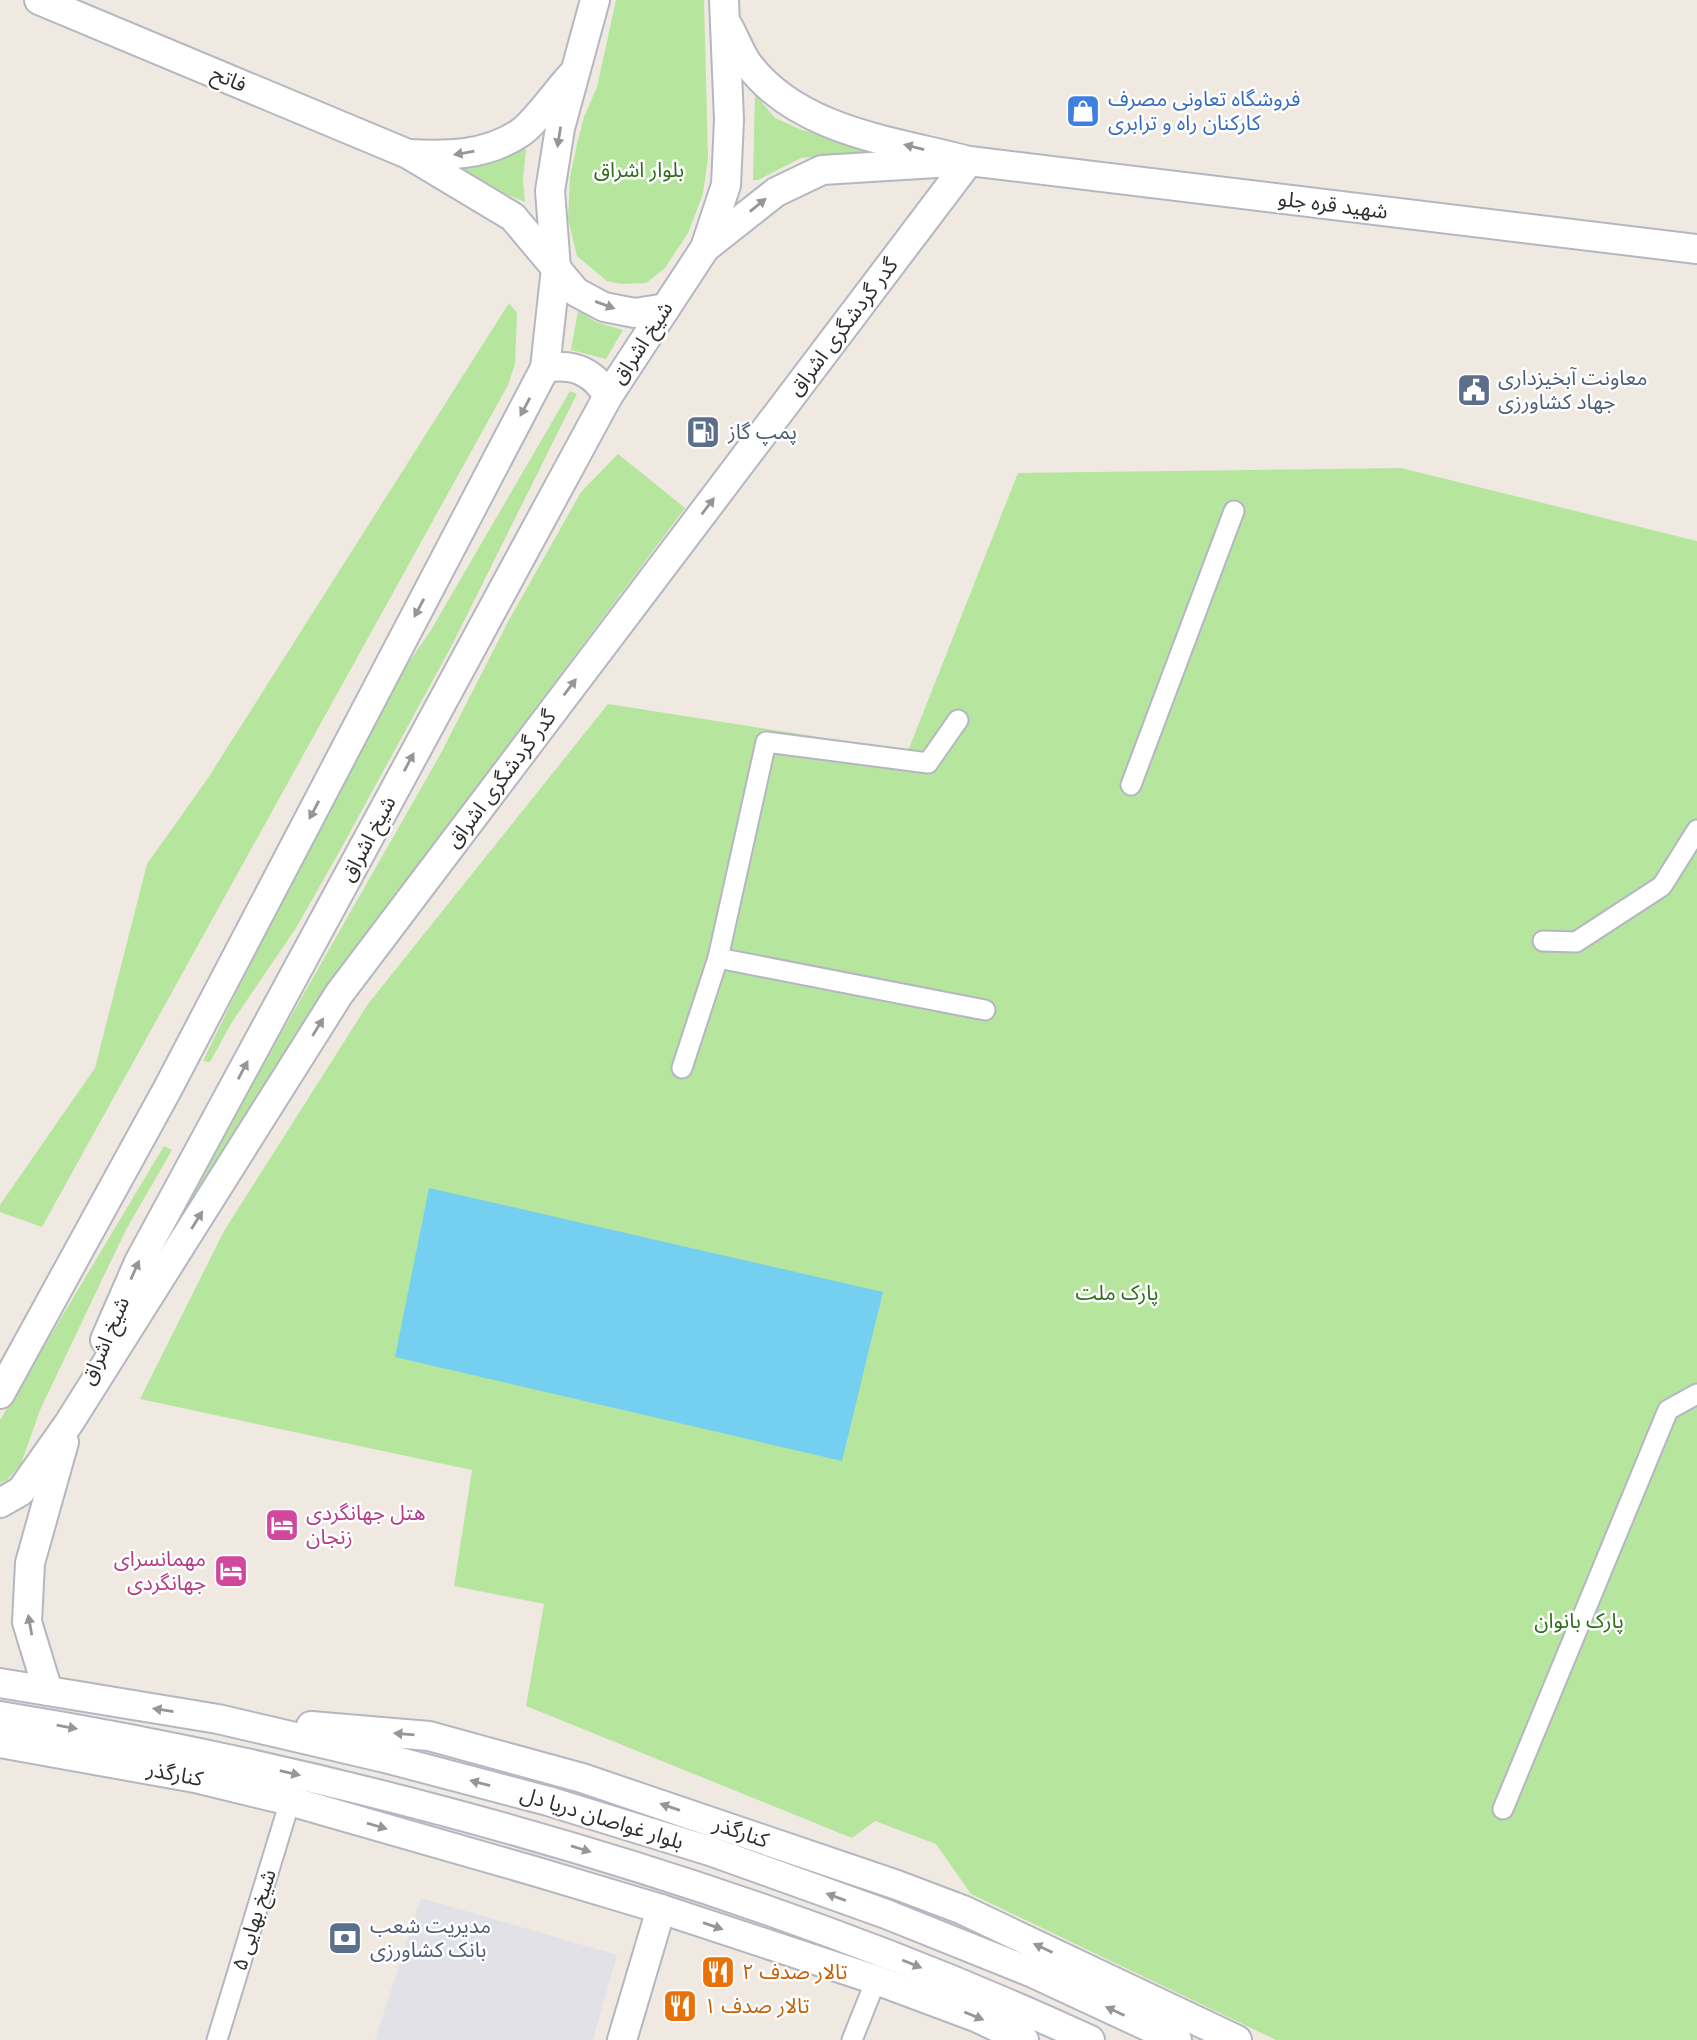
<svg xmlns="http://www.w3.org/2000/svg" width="1697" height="2040" font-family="Figtree,'Noto Sans Arabic',sans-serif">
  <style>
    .industrial { fill: #e3e1e8 }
    .green { fill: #b6e59e }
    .water { fill: #75cff0 }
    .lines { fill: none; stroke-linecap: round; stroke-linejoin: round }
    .street-casing { stroke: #b4b7c1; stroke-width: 23 }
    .secondary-casing { stroke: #b4b7c1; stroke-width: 32 }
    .street { stroke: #fff; stroke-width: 19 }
    .secondary { stroke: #fff; stroke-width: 28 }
    .oneway { fill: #969696 }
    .labels { text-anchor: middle; stroke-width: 5; stroke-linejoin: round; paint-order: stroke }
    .street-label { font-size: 21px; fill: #2e2e2e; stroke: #fff }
    .shop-label { font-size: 21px; fill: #366cbe; stroke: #fff; text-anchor: start }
    .park-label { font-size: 21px; fill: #2c6e1b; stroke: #fff }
    .service-label { font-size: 21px; fill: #4e5e75; stroke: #fff; text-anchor: start }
    .hotel-label { font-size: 21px; fill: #b23c85; stroke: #fff; text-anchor: start }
    .food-label { font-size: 21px; fill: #c56008; stroke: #fff; text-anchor: start }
  </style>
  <rect width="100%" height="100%" fill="#efe9e1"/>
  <!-- industrial -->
  <path class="industrial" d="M421,1898L617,1955L593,2040H375Z"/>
  <!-- green -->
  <g class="green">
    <path d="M616,0H704L708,158L703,194L688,233L665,268L646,283L621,284L607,281L577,256L568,219L570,177L577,144L584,117L597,87Z"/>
    <path d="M755,94L775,118L802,130L902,155L898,160L834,155L801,158L758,180H753Z"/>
    <path d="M526,149L523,180L525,202L438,166Z"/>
    <path d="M509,303L517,313L515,364L508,385L42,1227L0,1212V1205L95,1068L147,864L208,778Z"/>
    <path d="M578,311L596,322L623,330L606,359L571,350Z"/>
    <path d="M570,391L577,394L451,647L343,845L296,928L232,1022L210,1062L203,1061L295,871L409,662L431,630Z"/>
    <path d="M618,454L685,508L350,956L121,1327L278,1039L440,755L509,620L581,492Z"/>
    <path d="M1401,468L1697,541V2040H1276L971,1894L936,1844L875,1821L852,1838L526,1706L544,1604L454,1586L472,1470L140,1399L224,1231L368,1004L608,704L908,751L1018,473Z"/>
    <path d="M164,1146L172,1150L127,1228L109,1265L40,1410L21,1464L7,1480L0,1483V1420Z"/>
  </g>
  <!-- water -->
  <path class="water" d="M429,1188L883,1292L842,1461L395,1357Z"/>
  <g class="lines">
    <!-- street casing -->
    <g class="street-casing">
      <g id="street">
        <path d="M958,720L928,763L766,742L718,958L985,1010"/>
        <path d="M1131,785L1234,511"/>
        <path d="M1543,941L1576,942L1662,886L1697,830"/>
        <path d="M682,1068L718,958"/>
        <path d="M1503,1809L1668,1410L1697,1394"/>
        <path d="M217,2040L290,1801"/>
        <path d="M852,2040L876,1980"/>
      </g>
    </g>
    <!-- secondary casing -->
    <g class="secondary-casing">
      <g id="secondary">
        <path d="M39,0L408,154"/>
        <path d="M571,76C558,90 534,124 520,133C486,156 446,156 408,154L513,217L576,292L604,307L635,313L666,308"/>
        <path d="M705,248L776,192L822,170L969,161C893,141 798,131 748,64C740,53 735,38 728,26"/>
        <path d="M545,368C573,363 593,371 608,396"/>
        <path d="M105,1340L139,1262L608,396L705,248L726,185L729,120L724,0"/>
        <path d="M0,1394L167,1090L545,368L556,268L550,191L560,128L595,0"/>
        <path d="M0,1503L21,1491L69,1423L339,994L969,161L1697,249"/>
        <path d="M0,1683L218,1719L385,1758L548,1801L710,1851L886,1914L1033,1973L1177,2040"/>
        <path d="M48,1691L27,1622L30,1563L64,1442"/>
        <path d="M0,1716C149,1740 297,1772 443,1811C664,1870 882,1944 1090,2040"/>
        <path d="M311,1726L429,1736L582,1778L897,1885L963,1910L1237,2040"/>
        <path d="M0,1743L195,1778L290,1801L534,1871L661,1909L876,1980L978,2018L1024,2040"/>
        <path d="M622,2040L661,1909"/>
      </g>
    </g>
    <!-- street -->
    <use href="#street" class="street"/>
    <!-- secondary -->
    <use href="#secondary" class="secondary"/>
  </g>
  <!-- one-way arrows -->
  <defs><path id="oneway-solid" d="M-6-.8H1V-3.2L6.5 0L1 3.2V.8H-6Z" transform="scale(1.75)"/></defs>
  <g class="oneway">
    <use href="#oneway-solid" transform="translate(559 137) rotate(99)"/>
    <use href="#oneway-solid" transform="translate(914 147) rotate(-166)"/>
    <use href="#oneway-solid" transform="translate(464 153) rotate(170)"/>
    <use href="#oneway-solid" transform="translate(758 205) rotate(-39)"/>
    <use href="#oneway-solid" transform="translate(605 305) rotate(20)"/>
    <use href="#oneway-solid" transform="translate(525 407) rotate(118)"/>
    <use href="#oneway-solid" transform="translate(708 506) rotate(-53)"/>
    <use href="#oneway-solid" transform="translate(419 608) rotate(118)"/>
    <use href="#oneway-solid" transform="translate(570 687) rotate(-53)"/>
    <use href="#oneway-solid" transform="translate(409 762) rotate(-62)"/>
    <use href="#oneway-solid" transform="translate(314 810) rotate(118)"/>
    <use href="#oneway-solid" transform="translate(318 1027) rotate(-58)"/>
    <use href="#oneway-solid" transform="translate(243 1070) rotate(-62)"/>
    <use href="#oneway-solid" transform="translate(197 1220) rotate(-58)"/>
    <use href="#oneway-solid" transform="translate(135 1270) rotate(-66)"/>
    <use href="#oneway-solid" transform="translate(30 1625) rotate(-100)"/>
    <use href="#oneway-solid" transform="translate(163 1710) rotate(-171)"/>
    <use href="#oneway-solid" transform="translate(67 1727) rotate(10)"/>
    <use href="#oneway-solid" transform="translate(404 1734) rotate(-175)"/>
    <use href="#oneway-solid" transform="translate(290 1773) rotate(13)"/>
    <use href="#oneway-solid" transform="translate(480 1783) rotate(-165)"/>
    <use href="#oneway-solid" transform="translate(670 1807) rotate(-161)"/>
    <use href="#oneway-solid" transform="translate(377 1826) rotate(16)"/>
    <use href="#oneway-solid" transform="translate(581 1849) rotate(17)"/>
    <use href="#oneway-solid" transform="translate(836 1897) rotate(-160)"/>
    <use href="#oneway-solid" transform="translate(713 1926) rotate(19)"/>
    <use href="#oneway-solid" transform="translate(1043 1948) rotate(-155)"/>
    <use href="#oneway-solid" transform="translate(912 1964) rotate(22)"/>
    <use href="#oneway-solid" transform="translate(1115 2011) rotate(-155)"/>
    <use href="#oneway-solid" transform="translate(974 2016) rotate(22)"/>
  </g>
  <!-- icons -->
  <defs>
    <g id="shop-square" transform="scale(1.75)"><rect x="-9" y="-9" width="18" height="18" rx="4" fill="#3f7fe0" stroke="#fff"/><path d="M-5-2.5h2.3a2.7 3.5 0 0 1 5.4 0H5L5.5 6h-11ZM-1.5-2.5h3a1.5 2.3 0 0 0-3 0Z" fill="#fff"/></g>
    <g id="civic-square" transform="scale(1.75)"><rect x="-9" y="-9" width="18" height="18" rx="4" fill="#5c6f8a" stroke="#fff"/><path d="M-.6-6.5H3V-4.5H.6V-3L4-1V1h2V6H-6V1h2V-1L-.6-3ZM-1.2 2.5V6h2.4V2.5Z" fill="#fff"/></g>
    <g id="fuel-square" transform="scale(1.75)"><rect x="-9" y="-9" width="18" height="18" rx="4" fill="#5c6f8a" stroke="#fff"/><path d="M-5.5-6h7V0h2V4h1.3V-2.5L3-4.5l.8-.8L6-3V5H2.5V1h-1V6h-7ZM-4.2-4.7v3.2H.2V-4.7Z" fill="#fff"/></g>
    <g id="hotel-square" transform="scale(1.75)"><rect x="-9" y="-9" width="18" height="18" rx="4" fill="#d1479c" stroke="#fff"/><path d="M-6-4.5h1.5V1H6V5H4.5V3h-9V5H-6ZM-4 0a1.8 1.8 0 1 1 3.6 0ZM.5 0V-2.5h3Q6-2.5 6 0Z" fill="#fff"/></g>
    <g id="bank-square" transform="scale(1.75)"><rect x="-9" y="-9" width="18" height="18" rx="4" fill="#5c6f8a" stroke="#fff"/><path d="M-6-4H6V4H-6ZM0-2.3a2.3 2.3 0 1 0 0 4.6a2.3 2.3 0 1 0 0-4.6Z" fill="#fff"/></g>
    <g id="restaurant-square" transform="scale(1.75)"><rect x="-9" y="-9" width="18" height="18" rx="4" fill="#e8710a" stroke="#fff"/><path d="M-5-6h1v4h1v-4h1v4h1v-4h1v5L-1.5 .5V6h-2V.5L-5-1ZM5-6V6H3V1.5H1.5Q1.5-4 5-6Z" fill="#fff"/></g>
  </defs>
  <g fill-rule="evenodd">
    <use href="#shop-square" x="1083" y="111"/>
    <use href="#civic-square" x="1474" y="390"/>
    <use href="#fuel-square" x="703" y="432"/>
    <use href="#hotel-square" x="282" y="1525"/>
    <use href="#hotel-square" x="231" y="1571"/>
    <use href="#bank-square" x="345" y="1938"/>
    <use href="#restaurant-square" x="718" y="1972"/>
    <use href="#restaurant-square" x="680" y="2006"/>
  </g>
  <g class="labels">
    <!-- street labels -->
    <g class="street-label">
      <text transform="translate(229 79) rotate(23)" y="7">فاتح</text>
      <text transform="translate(1333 205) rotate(7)" y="7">شهید قره جلو</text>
      <text transform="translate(843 327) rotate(-53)" y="7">گدر گردشگری اشراق</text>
      <text transform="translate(642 343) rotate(-57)" y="7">شیخ اشراق</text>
      <text transform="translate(501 779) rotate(-53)" y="7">گدر گردشگری اشراق</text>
      <text transform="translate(368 839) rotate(-62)" y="7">شیخ اشراق</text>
      <text transform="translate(105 1341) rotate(-67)" y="7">شیخ اشراق</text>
      <text transform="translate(175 1774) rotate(11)" y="7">کنارگذر</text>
      <text transform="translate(602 1818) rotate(17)" y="7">بلوار غواصان دریا دل</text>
      <text transform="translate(741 1832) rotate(19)" y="7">کنارگذر</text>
      <text transform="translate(254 1920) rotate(-73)" y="7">شیخ بهایی ۵</text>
    </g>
    <!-- shop labels -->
    <g class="shop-label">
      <text x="1108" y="106">فروشگاه تعاونی مصرف<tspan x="1108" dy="24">کارکنان راه و ترابری</tspan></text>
    </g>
    <!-- park labels -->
    <g class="park-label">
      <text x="639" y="177">بلوار اشراق</text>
      <text x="1117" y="1300">پارک ملت</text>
      <text x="1579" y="1628">پارک بانوان</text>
    </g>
    <!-- service labels -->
    <g class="service-label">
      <text x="1498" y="385">معاونت آبخیزداری<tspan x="1498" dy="24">جهاد کشاورزی</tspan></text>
      <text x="728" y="439">پمپ گاز</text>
      <text x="370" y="1933">مدیریت شعب<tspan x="370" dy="24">بانک کشاورزی</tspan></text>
    </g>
    <!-- hotel labels -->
    <g class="hotel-label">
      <text x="306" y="1520">هتل جهانگردی<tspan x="306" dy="24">زنجان</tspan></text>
      <text x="206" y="1566" text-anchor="end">مهمانسرای<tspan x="206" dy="24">جهانگردی</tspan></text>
    </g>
    <!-- food labels -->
    <g class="food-label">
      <text x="742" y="1979">تالار صدف ۲</text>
      <text x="704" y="2013">تالار صدف ۱</text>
    </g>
  </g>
</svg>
